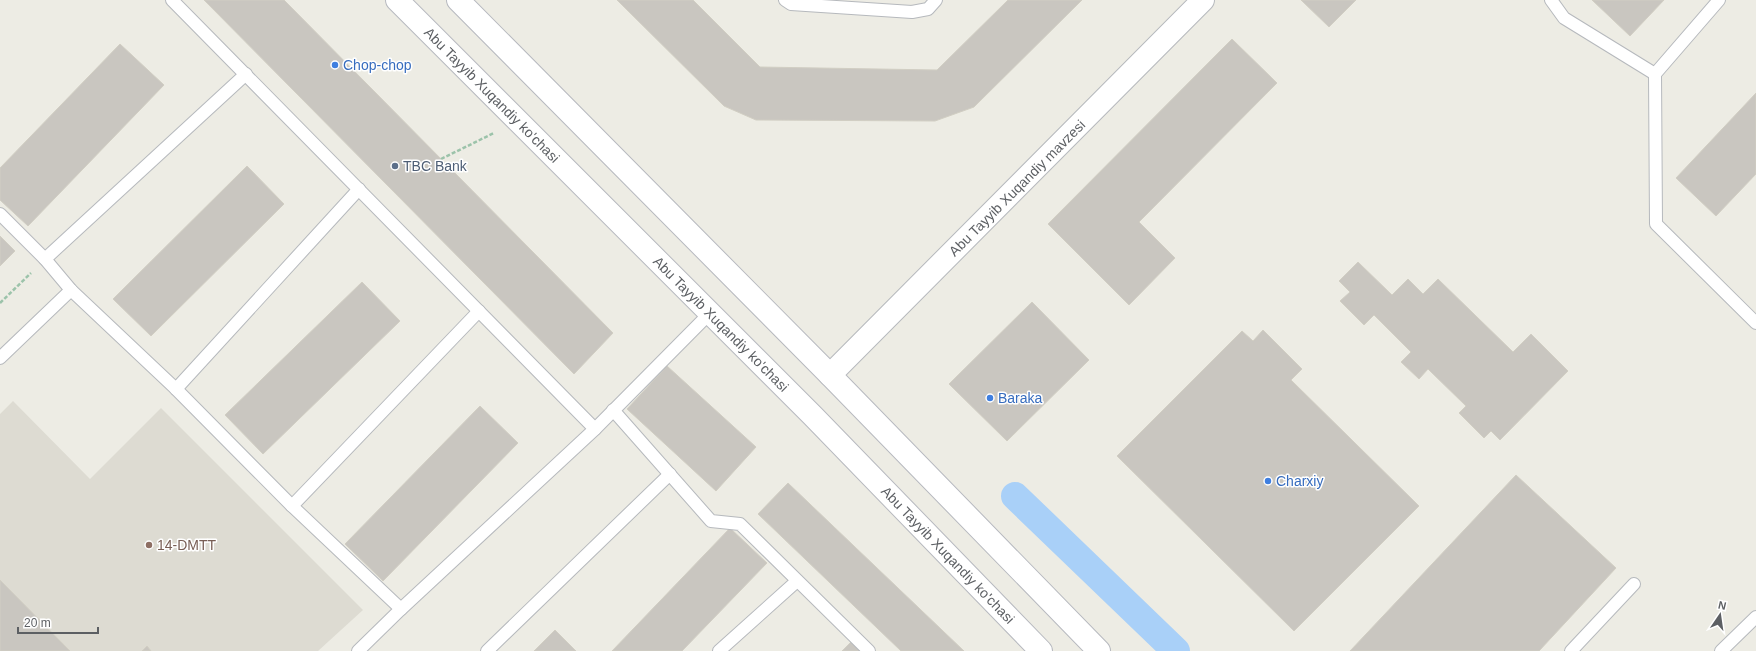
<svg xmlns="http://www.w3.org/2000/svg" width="1756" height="651" font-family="Arial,sans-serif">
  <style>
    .education { fill: #dddbd2 }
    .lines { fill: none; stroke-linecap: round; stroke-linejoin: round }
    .canal { stroke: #a9d0f8; stroke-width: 28 }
    .building { fill: #c9c6c0; stroke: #d1cec3 }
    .service-casing { stroke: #b6b9bd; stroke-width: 14 }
    .tertiary-casing { stroke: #b6b9bd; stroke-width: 24 }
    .secondary-casing { stroke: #b7b9bf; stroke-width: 24 }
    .path { stroke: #9cc3aa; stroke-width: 2.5; stroke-dasharray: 4 2; stroke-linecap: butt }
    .service { stroke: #fff; stroke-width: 12 }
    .tertiary { stroke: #fff; stroke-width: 22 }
    .secondary { stroke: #fff; stroke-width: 22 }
    .shop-dot { fill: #3f7fe0; stroke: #fff; stroke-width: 1.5 }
    .service-dot { fill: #5c6f8a; stroke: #fff; stroke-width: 1.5 }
    .education-dot { fill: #8d6e63; stroke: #fff; stroke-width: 1.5 }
    .labels { text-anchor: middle; stroke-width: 3; stroke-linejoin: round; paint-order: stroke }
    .shop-label { font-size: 14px; fill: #366cbe; stroke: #fff; text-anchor: start }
    .street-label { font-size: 14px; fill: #5c5f63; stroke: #fff }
    .service-label { font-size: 14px; fill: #4e5e75; stroke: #fff; text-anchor: start }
    .education-label { font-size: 14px; fill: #785e54; stroke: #fff; text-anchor: start }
  </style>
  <rect width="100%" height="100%" fill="#edece4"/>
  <!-- education -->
  <path class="education" d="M13,401L90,479L161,408L363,610L318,651H0V414Z"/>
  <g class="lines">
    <!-- canal -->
    <path class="canal" d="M1015,496L1176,651"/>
  </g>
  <!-- building -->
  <g class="building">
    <path d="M204,0H284L613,333L574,374Z"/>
    <path d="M617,0H693L760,67L937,70L1008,0H1082L974,107L935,121L756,120L724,106Z"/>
    <path d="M1301,0H1356L1329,27Z"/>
    <path d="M1592,0H1664L1630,36Z"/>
    <path d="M1232,39L1277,83L1139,222L1175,258L1129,305L1048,224Z"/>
    <path d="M120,44L164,85L28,226L0,200V168Z"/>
    <path d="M1756,93V174L1716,216L1676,178Z"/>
    <path d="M247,166L284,204L151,336L113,299Z"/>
    <path d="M0,236L15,251L0,266Z"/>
    <path d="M1358,262L1392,295L1408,279L1423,294L1438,279L1513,352L1531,334L1568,371L1500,440L1491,431L1484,438L1459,413L1466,406L1428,369L1419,379L1401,362L1411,352L1374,315L1364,325L1340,301L1350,292L1339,281Z"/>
    <path d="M362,282L400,321L263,454L225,415Z"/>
    <path d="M1032,302L1089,360L1007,441L949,384Z"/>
    <path d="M1263,330L1302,369L1291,380L1419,506L1294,631L1117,456L1242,331L1253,341Z"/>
    <path d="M667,366L756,447L716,491L627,409Z"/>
    <path d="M480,406L518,443L383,581L345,544Z"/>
    <path d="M1516,475L1616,568L1539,651H1350Z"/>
    <path d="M788,483L964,651H901L758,514Z"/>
    <path d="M730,528L767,563L682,651H612Z"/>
    <path d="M0,580L70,651H0Z"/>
    <path d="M555,630L576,651H534Z"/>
    <path d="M852,641L862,651H842Z"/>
    <path d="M147,646L151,651H142Z"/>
  </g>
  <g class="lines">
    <!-- service casing -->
    <g class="service-casing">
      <g id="service">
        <path d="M172,0L595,429"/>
        <path d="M785,0L791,4L912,12L928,9L936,0"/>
        <path d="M1551,0L1564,18L1655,74"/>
        <path d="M1719,0L1655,74L1656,224L1756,323"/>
        <path d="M0,214L45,259L71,290L176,389L292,506L401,609L595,429L710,313"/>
        <path d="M45,259L246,74"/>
        <path d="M0,358L71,290"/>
        <path d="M176,389L359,189"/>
        <path d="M613,410L711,521L740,524L869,651"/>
        <path d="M292,506L479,311"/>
        <path d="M358,651L401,609"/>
        <path d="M487,651L670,474"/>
        <path d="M719,651L797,581"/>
        <path d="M1571,651L1634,584"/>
        <path d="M1721,651L1756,617"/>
      </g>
    </g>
    <!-- tertiary casing -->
    <g class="tertiary-casing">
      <path id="tertiary" d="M830,375L1203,0"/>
    </g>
    <!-- secondary casing -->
    <g class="secondary-casing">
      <g id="secondary">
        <path d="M397,0L813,416L1041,651"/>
        <path d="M458,0L830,375L1099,651"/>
      </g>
    </g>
    <!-- path -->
    <g class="path">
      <path d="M441,159L494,133"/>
      <path d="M0,303L31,273"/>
    </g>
    <!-- service -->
    <use href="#service" class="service"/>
    <!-- tertiary -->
    <use href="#tertiary" class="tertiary"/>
    <!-- secondary -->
    <use href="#secondary" class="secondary"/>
  </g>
  <!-- markers -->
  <g class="shop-dot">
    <circle cx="335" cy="65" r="4"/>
    <circle cx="990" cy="398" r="4"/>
    <circle cx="1268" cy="481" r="4"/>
  </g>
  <circle class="service-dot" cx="395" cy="166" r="4"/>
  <circle class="education-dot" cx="149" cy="545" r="4"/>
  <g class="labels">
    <!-- shop labels -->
    <g class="shop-label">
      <text x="343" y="70">Chop-chop</text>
      <text x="998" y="403">Baraka</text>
      <text x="1276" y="486">Charxiy</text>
    </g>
    <!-- street labels -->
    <g class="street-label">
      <text transform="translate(492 95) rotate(45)" y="5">Abu Tayyib Xuqandiy ko'chasi</text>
      <text transform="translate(1017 188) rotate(-45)" y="5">Abu Tayyib Xuqandiy mavzesi</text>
      <text transform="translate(721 324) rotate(45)" y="5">Abu Tayyib Xuqandiy ko'chasi</text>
      <text transform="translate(948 555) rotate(46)" y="5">Abu Tayyib Xuqandiy ko'chasi</text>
    </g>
    <!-- service labels -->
    <g class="service-label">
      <text x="403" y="171">TBC Bank</text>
    </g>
    <!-- education labels -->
    <g class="education-label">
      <text x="157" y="550">14-DMTT</text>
    </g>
  </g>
  <!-- north arrow -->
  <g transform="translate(1720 615) rotate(13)" stroke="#ffffff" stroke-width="3" paint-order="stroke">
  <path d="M0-3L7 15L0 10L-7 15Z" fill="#5c5f63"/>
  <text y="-6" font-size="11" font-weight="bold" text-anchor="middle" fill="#5c5f63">N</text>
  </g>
  <!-- scale -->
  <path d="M18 627v6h80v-6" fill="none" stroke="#5c5f63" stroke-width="2"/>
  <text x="24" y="627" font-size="12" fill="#5c5f63" stroke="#ffffff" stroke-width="3" paint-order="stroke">20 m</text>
</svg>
